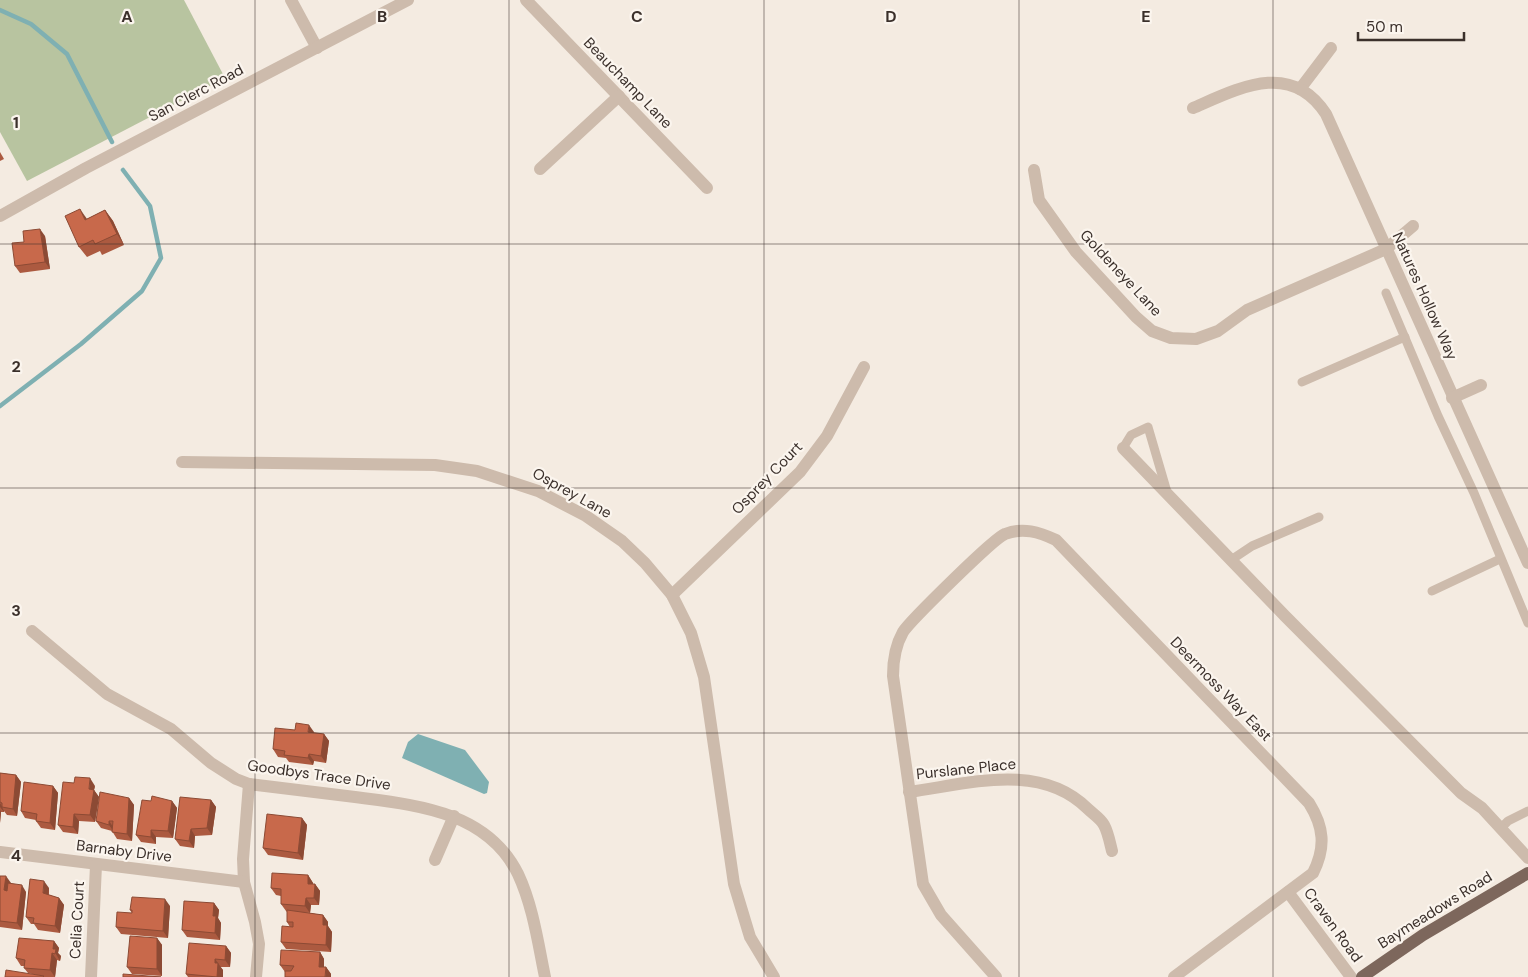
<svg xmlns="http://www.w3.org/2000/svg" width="1528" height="977" font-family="'DM Sans',sans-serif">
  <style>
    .green { fill: #b8c4a0 }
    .water { fill: #7fb0b2 }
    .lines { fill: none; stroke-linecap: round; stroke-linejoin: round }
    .stream { stroke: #7fb0b2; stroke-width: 4.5 }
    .lane { stroke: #cdbbac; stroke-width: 9 }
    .street { stroke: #cdbbac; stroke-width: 12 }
    .primary { stroke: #7d675c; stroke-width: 12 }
    .wall { fill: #ac5a40 }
    .shaded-wall { fill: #8c4a34 }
    .building { fill: #c8694b; stroke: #8c4a34 }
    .grid { fill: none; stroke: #3b302b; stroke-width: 1; stroke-opacity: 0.55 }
    .labels { text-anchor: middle; stroke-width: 4.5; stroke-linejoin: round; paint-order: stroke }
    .street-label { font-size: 15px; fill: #3b302b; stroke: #fbf5ee }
    .grid-label { font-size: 16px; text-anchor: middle; font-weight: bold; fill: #3b302b; stroke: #fbf5ee; stroke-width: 4.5; stroke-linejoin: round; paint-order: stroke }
  </style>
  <rect width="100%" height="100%" fill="#f4ebe1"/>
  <!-- green -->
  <path class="green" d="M0,0H184L225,78L27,181L0,132Z"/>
  <!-- water -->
  <path class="water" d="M418,734L465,750L489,782L487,793L484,794L402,758L408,742Z"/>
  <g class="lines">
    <!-- stream -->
    <g class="stream">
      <path d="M0,10L31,24L67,54L112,142"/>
      <path d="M0,406L81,344L142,291L161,258L150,206L123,170"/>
    </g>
    <!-- lane -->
    <g class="lane">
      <path d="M1386,293L1438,416L1474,493L1528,623"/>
      <path d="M1302,382L1405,337"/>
      <path d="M1123,448L1131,435L1148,427L1167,492"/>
      <path d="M1231,560L1252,546L1319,517"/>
      <path d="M1432,591L1500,559"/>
      <path d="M1501,828L1508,821L1528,811"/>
    </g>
    <!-- street -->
    <g class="street">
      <path d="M291,0L317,48"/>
      <path d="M526,0L707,188"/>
      <path d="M1300,89L1331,48"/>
      <path d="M1193,108C1239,88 1291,60 1326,114L1528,563"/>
      <path d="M540,169L619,96"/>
      <path d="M1034,170L1039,200L1076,252L1136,317L1152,331L1171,338L1196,339L1218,331L1247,310L1386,249L1413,226"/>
      <path d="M0,216L86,168L408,0"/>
      <path d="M1452,398L1481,385"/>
      <path d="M1123,448L1285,616L1461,793L1482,808L1528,858"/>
      <path d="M182,462L435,465L477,471L538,491L586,516L622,541L645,563L672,595L691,633L704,677L734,884L750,937L774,977"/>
      <path d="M672,595L800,472L827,436L864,367"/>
      <path d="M32,631L107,694L171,729L211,763L236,779L249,784C284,788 320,793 355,797C416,805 487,811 518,874C533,906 538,943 545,977"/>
      <path d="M249,784L243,859L244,882L255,922L259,944L256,977"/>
      <path d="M909,792C968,784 1040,761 1088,809C1093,814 1101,819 1104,825C1108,832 1110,843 1112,851"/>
      <path d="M0,852L244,882"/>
      <path d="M435,860L454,816"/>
      <path d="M1288,892L1351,977"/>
      <path d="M91,977L96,865"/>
      <path d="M996,977L941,915L923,884L893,676C893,661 895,646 903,632C910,621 994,538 1005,534C1023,527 1039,532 1056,540L1309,803C1324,827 1326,847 1313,873L1174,977"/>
    </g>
    <!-- primary -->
    <path class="primary" d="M1362,977L1423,935L1528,873"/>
  </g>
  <!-- wall -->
  <g class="wall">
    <path d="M0,152L4,159L0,161Z"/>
    <path d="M105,210L113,221L124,245L102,255L100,251L87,257L79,247L87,219Z"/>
    <path d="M45,236L50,269L20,273L15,266L24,242Z"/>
    <path d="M295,730L314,732V733L324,734L329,741L326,763L314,761L313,765L289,762L286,758L278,757L273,749Z"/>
    <path d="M0,773L16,775L21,782L17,816L7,815L4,811V812H1L0,823Z"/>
    <path d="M53,786L58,793L55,830L41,828L36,821V820L25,818L21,811Z"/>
    <path d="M95,786L94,790L99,797L95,822L79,821L78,834L63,832L58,825Z"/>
    <path d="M129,798L134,805L132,841L117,839L112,831L101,828L96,821Z"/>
    <path d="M211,800L216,807L212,835L195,836L194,848L180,846L175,839Z"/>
    <path d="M151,801H172L177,808L173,838L156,837V844L141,842L136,835Z"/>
    <path d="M302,818L307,825L303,860L268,855L263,848Z"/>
    <path d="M308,875L313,883V884H315L320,891L319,905H311L310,913L302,912L323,915L328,922V926L332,932L331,952L286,949L281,942L290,927L287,922V912L286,911L281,904V896L276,895L271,888Z"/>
    <path d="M0,876L11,884L26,892L22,930L0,927Z"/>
    <path d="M49,888V895L59,898L64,905L60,933L38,930L34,924H31L26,917Z"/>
    <path d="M214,903L219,910L218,918L221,923L220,940L187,937L182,930Z"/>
    <path d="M170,906L168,938L121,934L116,927L132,913L130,910Z"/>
    <path d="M157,938L162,945V976L132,974L127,967Z"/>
    <path d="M54,941L59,948L58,953L61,956L60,961L57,960L55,977H44L28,973L24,968L25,966H21L16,958Z"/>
    <path d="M226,946L231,953L230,967H220L223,970V977H188L186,974Z"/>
    <path d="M320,952L324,959V967H326L331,974L285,972L280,965Z"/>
  </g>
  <!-- shaded-wall -->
  <g class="shaded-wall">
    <path d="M80,209L87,219L85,220Z"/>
    <path d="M105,210L113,221L124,245L117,234Z"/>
    <path d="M40,229L45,236L50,269L45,262Z"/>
    <path d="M309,725L314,732L313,739L308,732Z"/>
    <path d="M324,734L329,741L326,763L321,756Z"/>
    <path d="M309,754L314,761L313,765L308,758Z"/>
    <path d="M16,775L21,782L17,816L13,809Z"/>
    <path d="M90,778L95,786L94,790L99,797L95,822L90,815L89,789Z"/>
    <path d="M53,786L58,793L55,830L50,823Z"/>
    <path d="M129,798L134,805L132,841L127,834Z"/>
    <path d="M211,800L216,807L212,835L207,828Z"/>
    <path d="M172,801L177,808L173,838L168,831Z"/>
    <path d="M0,803L3,808L2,807L4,811V812L0,807Z"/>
    <path d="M0,810L1,812L0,823Z"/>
    <path d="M74,814L79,821L78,834L73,827Z"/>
    <path d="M302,818L307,825L303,860L298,853Z"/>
    <path d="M109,821L114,828V832L109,825Z"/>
    <path d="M191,829L195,836L194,848L189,841Z"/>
    <path d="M151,830L156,837V844L151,837Z"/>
    <path d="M308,875L313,883V891L308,884Z"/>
    <path d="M6,876L11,883L9,897L4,890Z"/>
    <path d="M44,881L49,888L48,900L43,893Z"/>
    <path d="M315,884L320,891L319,905L314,898Z"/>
    <path d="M22,885L26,892L22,930L17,923Z"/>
    <path d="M59,898L64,905L60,933L55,926Z"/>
    <path d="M306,898L311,905L310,913L305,906Z"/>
    <path d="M165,899L170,906L168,938L163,931Z"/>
    <path d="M214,903L219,910L218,918L221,923L220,940L215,933L213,916Z"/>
    <path d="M323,915L328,922V926L332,932L331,952L326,945L323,925Z"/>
    <path d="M157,938L162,945V976L157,969Z"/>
    <path d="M54,941L59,948L58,953L61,956L60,961L53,949Z"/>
    <path d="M226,946L231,953L230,967L225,960Z"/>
    <path d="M320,952L324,959V974L319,967Z"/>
    <path d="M52,953L57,960L55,977L50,970Z"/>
    <path d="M215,959L223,970V977H217L215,963Z"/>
    <path d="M326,967L331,974V977H325Z"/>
  </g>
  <!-- building -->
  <g class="building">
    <path d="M80,209L85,220L105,210L117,234L95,244L93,240L79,247L65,216Z"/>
    <path d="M40,229L45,262L15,266L12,243L24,242L23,231Z"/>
    <path d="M296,723L309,725L308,732L324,734L321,756L309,754L308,758L284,755L285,751L273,749L275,728L295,730Z"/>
    <path d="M0,773L16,775L13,809L2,807V803L0,802Z"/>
    <path d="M75,777L90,778L89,789L94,790L90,815L74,814L73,827L58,825L63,782L74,783Z"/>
    <path d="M24,782L53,786L50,823L36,821L37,814L21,811Z"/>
    <path d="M100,792L129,798L127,834L112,832L113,821H109V825L96,821Z"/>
    <path d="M152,796L172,801L168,831L151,830V837L136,835L142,800L151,801Z"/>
    <path d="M180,797L211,800L207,828L191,829L189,841L175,839Z"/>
    <path d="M267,814L302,818L298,853L263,848Z"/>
    <path d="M272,873L308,875V884H315L314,898H306L305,906L281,904V889L271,888Z"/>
    <path d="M0,876H6L4,890L7,891L8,883L22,885L17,923L0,921Z"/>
    <path d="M30,879L44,881L43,893L59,898L55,926L33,923L34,918L26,917Z"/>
    <path d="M132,897L165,899L163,931L116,927L117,912L132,913V910H130Z"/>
    <path d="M184,901L214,903L213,916H216L215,933L182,930Z"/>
    <path d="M287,910L323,915V925H327L326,945L281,942L282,926L293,927V922H287Z"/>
    <path d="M130,936L157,938V969L127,967Z"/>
    <path d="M19,938L54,941L53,949H56L55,954L52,953L50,970L24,968L25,960L16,958Z"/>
    <path d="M189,943L226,946L225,960L215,959V963H218L217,977L186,974Z"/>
    <path d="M281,950L320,952L319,967H326L325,977H285V971H291L294,966L280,965Z"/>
    <path d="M6,970L44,976L43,977H5Z"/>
    <path d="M123,974L161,977H123Z"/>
  </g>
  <!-- grid -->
  <path class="grid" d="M255,0V977M509,0V977M764,0V977M1019,0V977M1273,0V977M0,244H1528M0,488H1528M0,733H1528"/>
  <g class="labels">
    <!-- street labels -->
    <g class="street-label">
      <text transform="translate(628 83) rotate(46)" y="5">Beauchamp Lane</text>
      <text transform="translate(196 93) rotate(-28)" y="5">San Clerc Road</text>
      <text transform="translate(1121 273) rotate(47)" y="5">Goldeneye Lane</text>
      <text transform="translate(1425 296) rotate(66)" y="5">Natures Hollow Way</text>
      <text transform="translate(767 478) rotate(-46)" y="5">Osprey Court</text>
      <text transform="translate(572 493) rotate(29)" y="5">Osprey Lane</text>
      <text transform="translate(1221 689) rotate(46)" y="5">Deermoss Way East</text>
      <text transform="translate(966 769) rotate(-6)" y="5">Purslane Place</text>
      <text transform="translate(319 775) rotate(8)" y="5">Goodbys Trace Drive</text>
      <text transform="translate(124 851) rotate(7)" y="5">Barnaby Drive</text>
      <text transform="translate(1435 910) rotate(-32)" y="5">Baymeadows Road</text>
      <text transform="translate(77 920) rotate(-87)" y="5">Celia Court</text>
      <text transform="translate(1333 925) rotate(54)" y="5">Craven Road</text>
    </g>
  </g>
  <g class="grid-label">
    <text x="127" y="22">A</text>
    <text x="382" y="22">B</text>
    <text x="637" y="22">C</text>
    <text x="891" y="22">D</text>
    <text x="1146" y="22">E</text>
    <text x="16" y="128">1</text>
    <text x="16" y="372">2</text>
    <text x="16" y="616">3</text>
    <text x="16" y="861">4</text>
  </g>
  <!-- scale -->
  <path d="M1358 32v8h106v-8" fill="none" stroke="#3b302b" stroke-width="2.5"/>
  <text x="1366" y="32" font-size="15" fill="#3b302b" stroke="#fbf5ee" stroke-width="4" paint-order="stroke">50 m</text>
</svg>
